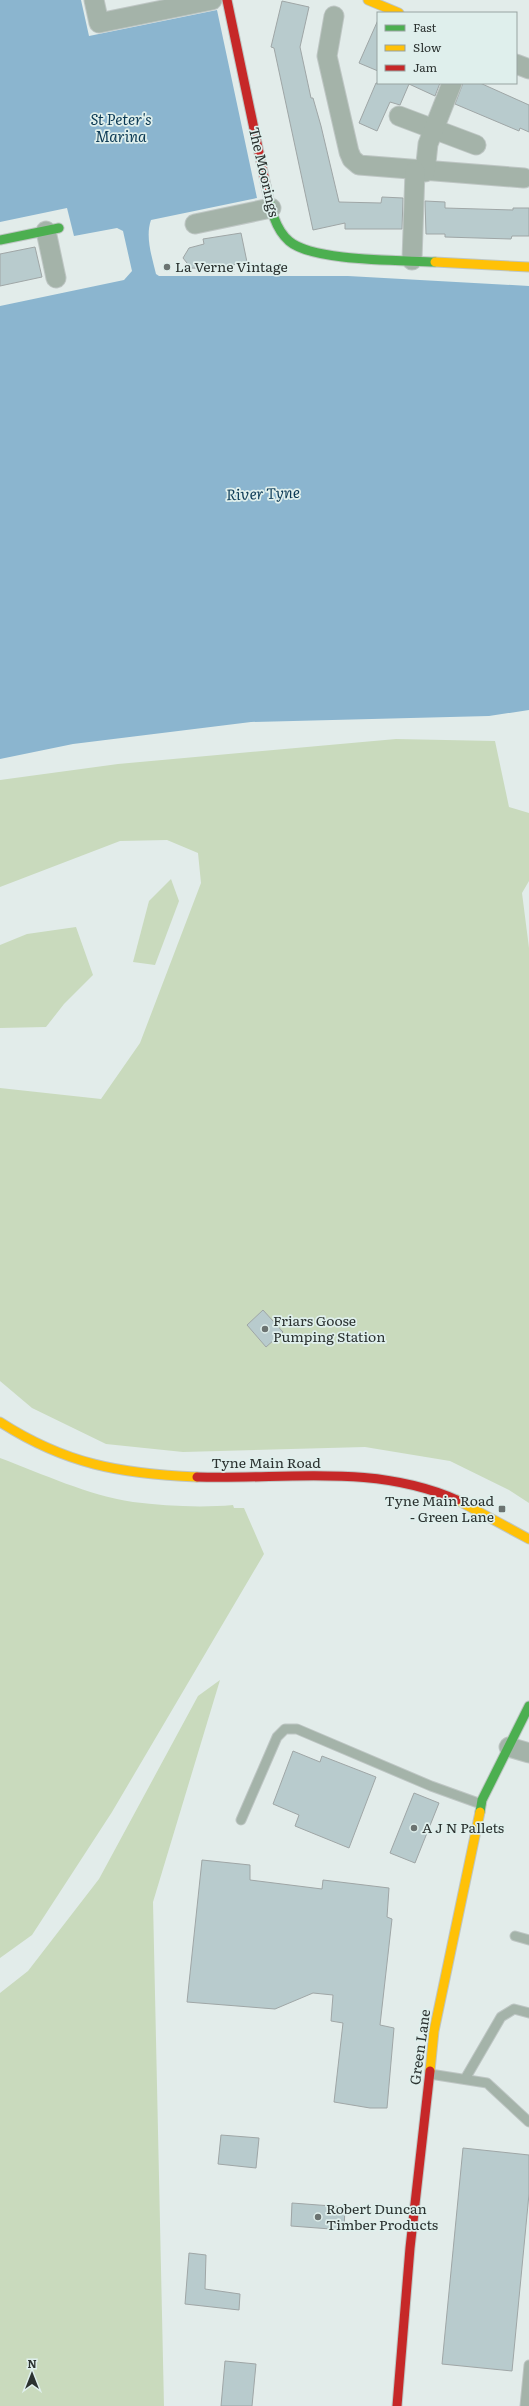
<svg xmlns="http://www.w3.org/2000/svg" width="529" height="2406" font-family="Literata,serif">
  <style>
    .green { fill: #c9dabd }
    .water { fill: #8bb5cf }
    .building { fill: #b8cbcd; stroke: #9fa6a6 }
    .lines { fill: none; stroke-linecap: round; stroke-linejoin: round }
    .lane-casing { stroke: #bec6c4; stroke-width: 11 }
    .street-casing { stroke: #bec6c4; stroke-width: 21 }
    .fast-casing { stroke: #bec6c4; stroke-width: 11 }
    .slow-casing { stroke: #bec6c4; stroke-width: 11 }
    .jam-casing { stroke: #bec6c4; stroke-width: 11 }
    .lane { stroke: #a4b3a9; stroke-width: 9 }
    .street { stroke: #a4b3a9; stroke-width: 19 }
    .fast { stroke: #4caf50; stroke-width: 9 }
    .slow { stroke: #ffc107; stroke-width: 9 }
    .jam { stroke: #c62828; stroke-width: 9 }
    .poi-dot { fill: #6b7371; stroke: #dfefec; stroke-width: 1.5 }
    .labels { text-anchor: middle; stroke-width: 3.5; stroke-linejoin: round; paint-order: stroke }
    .street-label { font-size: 14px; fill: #2b3230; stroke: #dfefec }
    .poi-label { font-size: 14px; fill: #2b3230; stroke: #dfefec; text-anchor: start }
    .water-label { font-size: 15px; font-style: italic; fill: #0b3954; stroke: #dfefec }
  </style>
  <rect width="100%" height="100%" fill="#e2ecea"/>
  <!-- green -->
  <g class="green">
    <path d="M396,739L495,741L509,807L529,813V881L522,893L529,948V1503L509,1490L450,1461L365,1447L183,1452L106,1444L32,1408L0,1381V1088L101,1099L140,1043L201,883L198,853L167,840L120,841L0,887V780L118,764Z"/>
    <path d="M171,879L179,901L155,965L133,962L149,901Z"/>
    <path d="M76,927L93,975L64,1004L46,1027L0,1028V945L27,934Z"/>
    <path d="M0,1458C43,1474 87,1495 133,1502C165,1506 201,1508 233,1505L234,1508H244L264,1554L112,1812L32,1935L0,1958Z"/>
    <path d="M220,1680L153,1902L164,2406H0V1993L28,1971L99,1879L198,1696Z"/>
  </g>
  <!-- water -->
  <path class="water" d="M0,0H81L89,36L217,10L257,198L151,220C145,237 152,257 156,274L159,276H348L529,286V710L489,716L251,722L73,744L0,759V306L124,280L132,271L123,231L117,228L74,236L67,208L0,222Z"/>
  <!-- building -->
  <g class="building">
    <path d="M282,1L309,7L300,47L311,98H313L321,126L339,202L381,203L382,197L403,198L402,229H345V223L313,230L274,48L271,47Z"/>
    <path d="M378,20V71L359,63Z"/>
    <path d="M376,83H440L435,96L409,84L400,105L390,102L377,131L359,123Z"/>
    <path d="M463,83H480L529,105V132L520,128L519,131L455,104Z"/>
    <path d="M425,201L445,202V208L513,210V208H529V236H512L511,239L445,237V234H426Z"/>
    <path d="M241,233L247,262L214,269L191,268L183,258L189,248L204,244L203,239Z"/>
    <path d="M35,247L42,277L0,286V254Z"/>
    <path d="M263,1310L283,1332L266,1347L247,1325Z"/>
    <path d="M293,1751L320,1762L322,1756L376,1777L349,1848L295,1826L299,1815L273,1804Z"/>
    <path d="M414,1793L439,1803L415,1863L390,1853Z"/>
    <path d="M202,1860L250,1865V1880L322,1889L323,1880L389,1888L387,1917L392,1919L380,2025L394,2028L387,2108H370L334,2102L343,2023L331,2021L333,1995L313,1993L275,2009L187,2002Z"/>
    <path d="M221,2135L259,2138L256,2168L218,2164Z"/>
    <path d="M463,2148L529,2155V2194L512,2371L442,2364Z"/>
    <path d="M292,2203L345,2207L344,2230L291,2226Z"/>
    <path d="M189,2253L206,2255L205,2289L240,2294L239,2310L185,2304Z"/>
    <path d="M225,2361L256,2364L252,2406H221Z"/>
  </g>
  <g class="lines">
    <!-- lane casing -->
    <g class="lane-casing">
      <g id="lane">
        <path d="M241,1820L277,1737L285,1729H297L431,1786L481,1804"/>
        <path d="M515,1936L529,1940"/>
        <path d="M430,2074L487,2083L529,2122"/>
        <path d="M465,2079L501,2017L514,2009L529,2013"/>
        <path d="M525,2406L529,2365"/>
      </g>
    </g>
    <!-- street casing -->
    <g class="street-casing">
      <g id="street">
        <path d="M94,0L99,23L212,0"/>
        <path d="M334,16L327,56L349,152L352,159L359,165L524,178"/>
        <path d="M516,64L529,69"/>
        <path d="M399,116L476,145"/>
        <path d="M425,172L428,144L452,83"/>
        <path d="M195,224L271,208"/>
        <path d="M46,231L56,278"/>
        <path d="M412,260L415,171"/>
        <path d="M509,1747L529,1753"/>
      </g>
    </g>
    <!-- fast casing -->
    <g class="fast-casing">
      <g id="fast">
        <path d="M266,186C270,205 274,228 289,241C313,262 402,260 435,262"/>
        <path d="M0,240L59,228"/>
        <path d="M480,1812L482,1800L529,1706"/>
      </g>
    </g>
    <!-- slow casing -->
    <g class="slow-casing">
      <g id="slow">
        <path d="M368,0L399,13"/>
        <path d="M435,262L529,267"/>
        <path d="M0,1422C65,1464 121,1474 197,1477"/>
        <path d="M457,1500L529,1539"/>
        <path d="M430,2071L434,2031L480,1812"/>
      </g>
    </g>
    <!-- jam casing -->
    <g class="jam-casing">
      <g id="jam">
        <path d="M227,0L266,186"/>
        <path d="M197,1477C286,1480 373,1463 457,1500"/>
        <path d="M397,2406L410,2248L430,2071"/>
      </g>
    </g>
    <!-- lane -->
    <use href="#lane" class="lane"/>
    <!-- street -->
    <use href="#street" class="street"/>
    <!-- fast -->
    <use href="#fast" class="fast"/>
    <!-- slow -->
    <use href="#slow" class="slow"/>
    <!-- jam -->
    <use href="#jam" class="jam"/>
  </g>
  <!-- markers -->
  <g class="poi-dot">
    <circle cx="167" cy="267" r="4"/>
    <circle cx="265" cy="1329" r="4"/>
    <rect x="498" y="1505" width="8" height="8" rx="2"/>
    <circle cx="414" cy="1828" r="4"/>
    <circle cx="318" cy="2217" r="4"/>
  </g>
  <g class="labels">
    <!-- street labels -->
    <g class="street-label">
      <text transform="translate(264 172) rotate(77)" y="5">The Moorings</text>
      <text x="266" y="1468">Tyne Main Road</text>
      <text transform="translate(420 2047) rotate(-82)" y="5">Green Lane</text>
    </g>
    <!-- poi labels -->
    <g class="poi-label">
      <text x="175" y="272">La Verne Vintage</text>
      <text x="273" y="1326">Friars Goose<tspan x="273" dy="16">Pumping Station</tspan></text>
      <text x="494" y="1506" text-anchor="end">Tyne Main Road<tspan x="494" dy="16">- Green Lane</tspan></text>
      <text x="422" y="1833">A J N Pallets</text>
      <text x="326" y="2214">Robert Duncan<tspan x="326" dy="16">Timber Products</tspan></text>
    </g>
    <!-- water labels -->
    <g class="water-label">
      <text x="121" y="125">St Peter's<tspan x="121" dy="17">Marina</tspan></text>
      <text transform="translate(263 494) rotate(-2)" y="5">River Tyne</text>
    </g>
  </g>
  <!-- legend -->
  <rect x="377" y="12" width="140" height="72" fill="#dfefec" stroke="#97a3a1"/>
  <rect x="385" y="25" width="20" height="6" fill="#4caf50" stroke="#97a3a1"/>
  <text x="413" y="32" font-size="12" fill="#2b3230">Fast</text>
  <rect x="385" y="45" width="20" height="6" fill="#ffc107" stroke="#97a3a1"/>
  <text x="413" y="52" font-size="12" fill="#2b3230">Slow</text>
  <rect x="385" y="65" width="20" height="6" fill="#c62828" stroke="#97a3a1"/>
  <text x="413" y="72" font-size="12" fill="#2b3230">Jam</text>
  <!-- north arrow -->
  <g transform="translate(32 2374)" stroke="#dfefec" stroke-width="3" paint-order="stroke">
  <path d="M0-3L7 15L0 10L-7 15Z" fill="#2b3230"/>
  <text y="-6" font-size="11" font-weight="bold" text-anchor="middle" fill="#2b3230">N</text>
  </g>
</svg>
